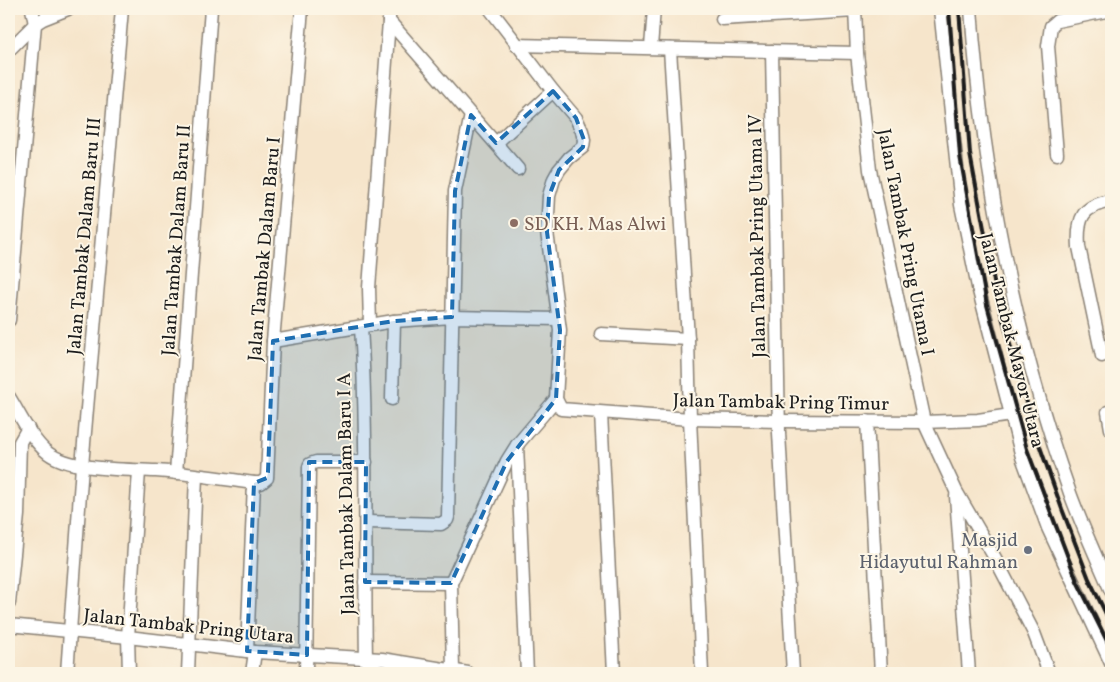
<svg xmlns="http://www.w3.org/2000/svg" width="1120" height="682" font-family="Vollkorn,serif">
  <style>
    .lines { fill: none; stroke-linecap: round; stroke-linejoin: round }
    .minor-casing { stroke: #898074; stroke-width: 15 }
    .minor { stroke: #fff; stroke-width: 12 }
    .rail { stroke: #1c1c1c; stroke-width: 4 }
    .marked { fill: #1f6fb2; fill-opacity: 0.2; stroke: #1f6fb2; stroke-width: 4; stroke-dasharray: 10 6; stroke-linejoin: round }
    .education-dot { fill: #8d6e63; stroke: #fcf5e5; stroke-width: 2 }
    .worship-dot { fill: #6b7280; stroke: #fcf5e5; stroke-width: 2 }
    .labels { text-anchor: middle; stroke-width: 4; stroke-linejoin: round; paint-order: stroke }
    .education-label { font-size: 19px; fill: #785e54; stroke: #fcf5e5; text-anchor: start }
    .street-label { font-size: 19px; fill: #1c1c1c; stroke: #fcf5e5 }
    .worship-label { font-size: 19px; fill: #5b616d; stroke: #fcf5e5; text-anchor: end }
  </style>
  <rect width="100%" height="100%" fill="#fcf5e5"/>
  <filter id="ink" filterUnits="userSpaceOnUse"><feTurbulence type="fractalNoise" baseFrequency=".02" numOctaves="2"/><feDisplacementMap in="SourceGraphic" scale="10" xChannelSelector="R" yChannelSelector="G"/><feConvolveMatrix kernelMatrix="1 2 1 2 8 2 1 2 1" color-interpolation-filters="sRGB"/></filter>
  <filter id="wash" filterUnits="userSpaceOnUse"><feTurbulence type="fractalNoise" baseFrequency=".0096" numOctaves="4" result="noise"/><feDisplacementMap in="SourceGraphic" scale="20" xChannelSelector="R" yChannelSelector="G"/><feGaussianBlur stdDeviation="1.12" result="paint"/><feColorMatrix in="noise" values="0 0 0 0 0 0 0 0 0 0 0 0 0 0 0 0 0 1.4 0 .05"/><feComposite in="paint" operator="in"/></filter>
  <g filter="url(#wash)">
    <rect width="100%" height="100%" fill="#f6e5cb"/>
  </g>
  <g filter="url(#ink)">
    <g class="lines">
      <!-- minor casing -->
      <g class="minor-casing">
        <g id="minor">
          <path d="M389,9V21L518,169"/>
          <path d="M490,9L553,91L576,118L582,131L584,140L583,147L569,158L559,170L554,179L549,196L547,232L560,330L556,399L561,409L690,419L779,421L924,422L978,420L1011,415"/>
          <path d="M855,9L857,53L870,170L924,422L956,491L995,558L1034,633L1049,673"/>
          <path d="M940,9L961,205L978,287L1022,457L1048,528L1111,663"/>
          <path d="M971,9C983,176 1014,335 1070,493C1082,526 1097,559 1111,591"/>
          <path d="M722,19L855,11"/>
          <path d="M516,45L857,53"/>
          <path d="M651,47L654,9"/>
          <path d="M670,49L688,339L690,419L702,673"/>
          <path d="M9,50L35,24L43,19L68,9"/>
          <path d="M772,51L779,433L793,673"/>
          <path d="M496,143L553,91"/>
          <path d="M1057,154L1048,46L1051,26L1057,21L1111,10"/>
          <path d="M9,320L35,24L32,9"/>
          <path d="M370,325L369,288L389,21"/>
          <path d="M361,327C368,438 364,549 366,660"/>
          <path d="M601,334L688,339"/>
          <path d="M273,341L394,321L452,317L558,319"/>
          <path d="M1102,356L1079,247C1077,218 1082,206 1111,201"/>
          <path d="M9,397C19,413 32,441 48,453C72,471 126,469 156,471C189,473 222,479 254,483H261L267,478L273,341L302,9"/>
          <path d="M392,399L394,321"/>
          <path d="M1108,412L1111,429"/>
          <path d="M601,413L614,673"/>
          <path d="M867,421L881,673"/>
          <path d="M517,445L527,673"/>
          <path d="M176,473L211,9"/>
          <path d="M956,496L969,673"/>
          <path d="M367,522L441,524L447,520L448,517L455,191L471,115"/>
          <path d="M365,582L451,583"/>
          <path d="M9,603L18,515L20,442L28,428"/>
          <path d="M9,625L128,637L255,652L382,659L468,673"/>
          <path d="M247,651L254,483"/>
          <path d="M453,670L451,583L507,461L517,445L556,399"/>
          <path d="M67,673L82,466L122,9"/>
          <path d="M129,673L128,637L139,471"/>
          <path d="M188,673L196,476"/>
          <path d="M252,673L255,652"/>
          <path d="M306,673L309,467L310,464L316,462H366"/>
          <path d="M372,673L374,660"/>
        </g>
      </g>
      <!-- minor -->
      <use href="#minor" class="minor"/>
      <!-- rail -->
      <g class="rail">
        <path d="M949,9L960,156L987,305L1027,449L1077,581L1111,649"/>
        <path d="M959,9L970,154L998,303L1039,444L1062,509L1089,579L1111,624"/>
      </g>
    </g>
  </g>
  <!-- marked area -->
  <path class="marked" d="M553,91L576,118L584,140L583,147L559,170L549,196L547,232L560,330L556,399L507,461L451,583L365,582L366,462H309L307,655L247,651L254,483L267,478L268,472L273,341L394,321L452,317L455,191L471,115L496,143Z"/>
  <!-- markers -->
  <circle class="education-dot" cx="514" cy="223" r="5"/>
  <circle class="worship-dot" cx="1028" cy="550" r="5"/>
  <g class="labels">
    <!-- education labels -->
    <g class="education-label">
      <text x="524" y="230">SD KH. Mas Alwi</text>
    </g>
    <!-- street labels -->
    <g class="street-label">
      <text transform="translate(83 236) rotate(-85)" y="7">Jalan Tambak Dalam Baru III</text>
      <text transform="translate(756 236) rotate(-91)" y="7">Jalan Tambak Pring Utama IV</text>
      <text transform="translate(175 240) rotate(-86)" y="7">Jalan Tambak Dalam Baru II</text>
      <text transform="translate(907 242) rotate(79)" y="7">Jalan Tambak Pring Utama I</text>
      <text transform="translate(263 249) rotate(-85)" y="7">Jalan Tambak Dalam Baru I</text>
      <text transform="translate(1013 340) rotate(76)" y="7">Jalan Tambak Mayor Utara</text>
      <text transform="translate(781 401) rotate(1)" y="7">Jalan Tambak Pring Timur</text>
      <text transform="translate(345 494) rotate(-91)" y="7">Jalan Tambak Dalam Baru I A</text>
      <text transform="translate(189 625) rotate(6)" y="7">Jalan Tambak Pring Utara</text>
    </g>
    <!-- worship labels -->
    <g class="worship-label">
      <text x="1018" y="546">Masjid<tspan x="1018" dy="22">Hidayutul Rahman</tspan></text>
    </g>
  </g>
  <!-- margin -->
  <rect width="1120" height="682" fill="none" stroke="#fcf5e5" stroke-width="30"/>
</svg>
